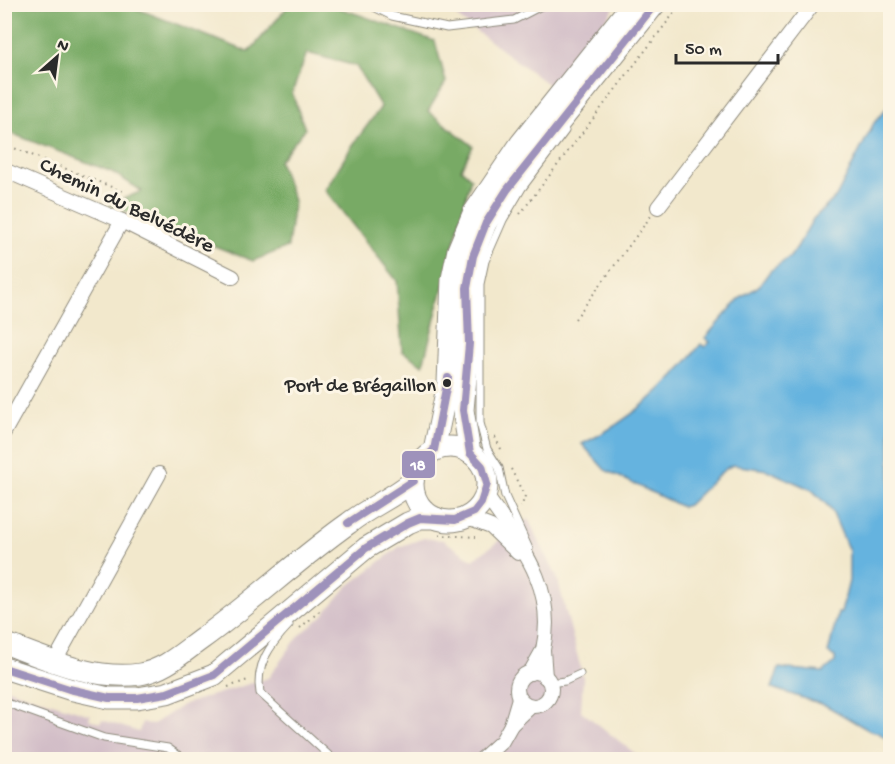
<svg xmlns="http://www.w3.org/2000/svg" width="895" height="764" font-family="'Gochi Hand',sans-serif">
  <style>
    .industrial { fill: #d2bdc7 }
    .forest { fill: #78aa65; stroke: #526a48; stroke-width: 1.5 }
    .water { fill: #65b3df; stroke: #486f85; stroke-width: 1.5 }
    .lines { fill: none; stroke-linecap: round; stroke-linejoin: round }
    .service-casing { stroke: #8e8a7c; stroke-width: 9 }
    .minor-casing { stroke: #8e8a7c; stroke-width: 16 }
    .primary-casing { stroke: #8e8a7c; stroke-width: 23 }
    .path { stroke: #8e8a7c; stroke-width: 2; stroke-dasharray: 1.5 4.5; stroke-linecap: butt }
    .service { stroke: #fff; stroke-width: 7 }
    .minor { stroke: #fff; stroke-width: 14 }
    .primary { stroke: #fff; stroke-width: 21 }
    .bus-1-casing { stroke: #fcf5e5; stroke-width: 12 }
    .bus-1 { stroke: #9e92bb; stroke-width: 8 }
    .bus-dot { fill: #2b2b2b; stroke: #fcf5e5; stroke-width: 2 }
    .labels { text-anchor: middle; stroke-width: 6; stroke-linejoin: round; paint-order: stroke }
    .bus-label { font-size: 20px; fill: #2b2b2b; stroke: #fcf5e5; text-anchor: end }
    .street-label { font-size: 22px; fill: #2b2b2b; stroke: #fcf5e5 }
    .line-badge { stroke: #fcf5e5; stroke-width: 2 }
    .badge-label { font-size: 16px; text-anchor: middle; font-weight: bold; fill: #fff }
  </style>
  <rect width="100%" height="100%" fill="#fcf5e5"/>
  <filter id="ink" filterUnits="userSpaceOnUse"><feTurbulence type="fractalNoise" baseFrequency=".0167" numOctaves="2"/><feDisplacementMap in="SourceGraphic" scale="12" xChannelSelector="R" yChannelSelector="G"/><feConvolveMatrix kernelMatrix="1 2 1 2 8 2 1 2 1" color-interpolation-filters="sRGB"/></filter>
  <filter id="wash" filterUnits="userSpaceOnUse"><feTurbulence type="fractalNoise" baseFrequency=".008" numOctaves="4" result="noise"/><feDisplacementMap in="SourceGraphic" scale="24" xChannelSelector="R" yChannelSelector="G"/><feGaussianBlur stdDeviation="1.35" result="paint"/><feColorMatrix in="noise" values="0 0 0 0 0 0 0 0 0 0 0 0 0 0 0 0 0 1.4 0 .05"/><feComposite in="paint" operator="in"/></filter>
  <g filter="url(#wash)">
    <rect width="100%" height="100%" fill="#f2e8cc"/>
    <!-- industrial -->
    <g class="industrial">
      <path d="M441,5H616L557,91Z"/>
      <path d="M528,519L557,577L583,677L581,711L642,759L5,760V688L90,715L89,719L100,723L102,720L139,732L142,722L152,725L185,704L268,678L298,637L323,615L347,587L399,547L424,538L443,540L473,560Z"/>
    </g>
    <!-- forest -->
    <path class="forest" d="M4,5H127L249,52L289,5H331L435,41L446,82L428,111L473,146L461,169L471,178L423,365L402,351L397,281L325,190L352,146L381,107L356,66L307,53L292,93L305,129L279,161L294,201L288,247L253,261L109,205L142,191L112,172L5,131Z"/>
    <!-- water -->
    <path class="water" d="M890,104V742L879,733L870,731L827,706L772,688L779,668L823,672L835,662V657L828,653L838,613H841L849,581V551L831,509L812,490L767,470L733,465L725,469L688,505L682,507L605,470L582,444C631,421 668,386 701,344L705,347L710,342L705,338L739,299L759,286L770,271L790,257L797,247L813,219L836,197L874,123Z"/>
  </g>
  <g filter="url(#ink)">
    <g class="lines">
      <!-- service casing -->
      <g class="service-casing">
        <g id="service">
          <path d="M368,4L392,16L447,28L514,20L545,4"/>
          <path d="M529,549L505,496L499,468L487,449L480,423V284L485,261L503,220L522,188L565,131"/>
          <path d="M289,625C270,645 255,665 260,693L334,760"/>
          <path d="M549,683L565,681L580,674"/>
          <path d="M4,702L104,738L168,748L185,760"/>
        </g>
      </g>
      <!-- minor casing -->
      <g class="minor-casing">
        <g id="minor">
          <path d="M4,170L122,221L233,277"/>
          <path d="M658,207L813,4"/>
          <path d="M4,432L122,221"/>
          <path d="M485,494C520,545 557,585 543,650"/>
          <path d="M465,517L491,527L518,553"/>
          <path d="M55,661L159,474"/>
          <circle cx="534" cy="689" r="17"/>
          <path d="M530,673L543,650L545,677"/>
          <path d="M519,698L511,725L531,706"/>
          <path d="M481,760L502,741L511,725"/>
        </g>
      </g>
      <!-- primary casing -->
      <g class="primary-casing">
        <g id="primary">
          <circle cx="450" cy="484" r="37"/>
          <path d="M434,450L448,383L452,279L458,250L473,214L521,143L632,4"/>
          <path d="M470,453L463,410L469,344L467,288L473,256L486,223L507,190L535,153L655,4"/>
          <path d="M4,643C47,659 94,681 140,674C165,670 183,652 203,638C253,602 298,559 349,523C369,507 393,498 413,481"/>
          <path d="M4,668L69,689L109,698H137L167,693L214,675L366,548L408,523L420,518H436"/>
        </g>
      </g>
      <!-- path -->
      <g class="path">
        <path d="M4,144L124,192"/>
        <path d="M520,214L681,4"/>
        <path d="M575,319L651,216"/>
        <path d="M495,437L502,451"/>
        <path d="M511,469L525,497L521,507"/>
        <path d="M439,535L476,537"/>
        <path d="M300,628L322,609"/>
        <path d="M228,687L248,680"/>
      </g>
      <!-- service -->
      <use href="#service" class="service"/>
      <!-- minor -->
      <use href="#minor" class="minor"/>
      <!-- primary -->
      <use href="#primary" class="primary"/>
      <!-- bus-1 casing -->
      <g class="bus-1-casing">
        <g id="bus-1">
          <path d="M348,523L413,481L419,463L434,450L448,378"/>
          <path d="M4,668L69,689L109,698H137L167,693L214,675L366,548L408,523L420,518L455,520L474,512L481,503L487,484L482,466L470,453L463,410L469,344L467,288L473,256L486,223L507,190L655,4"/>
        </g>
      </g>
      <!-- bus-1 -->
      <use href="#bus-1" class="bus-1"/>
    </g>
  </g>
  <!-- markers -->
  <circle class="bus-dot" cx="447" cy="383" r="5"/>
  <g class="labels">
    <!-- bus labels -->
    <g class="bus-label">
      <text x="436" y="391">Port de Brégaillon</text>
    </g>
    <!-- street labels -->
    <g class="street-label">
      <text transform="translate(128 203) rotate(26)" y="8">Chemin du Belvédère</text>
    </g>
  </g>
  <rect class="line-badge" x="401" y="450" width="35" height="29" rx="6" fill="#9e92bb"/>
  <g class="badge-label">
    <text x="418" y="470">18</text>
  </g>
  <!-- margin -->
  <rect width="895" height="764" fill="none" stroke="#fcf5e5" stroke-width="24"/>
  <!-- north arrow -->
  <g transform="translate(57 57) rotate(28)" stroke="#fcf5e5" stroke-width="4.5" paint-order="stroke">
  <path d="M0-4.5L10 22L0 15L-10 22Z" fill="#2b2b2b"/>
  <text y="-9" font-size="16" font-weight="bold" text-anchor="middle" fill="#2b2b2b">N</text>
  </g>
  <!-- scale -->
  <path d="M676 54v9h102v-9" fill="none" stroke="#2b2b2b" stroke-width="3"/>
  <text x="685" y="54" font-size="18" fill="#2b2b2b" stroke="#fcf5e5" stroke-width="4.5" paint-order="stroke">50 m</text>
</svg>
